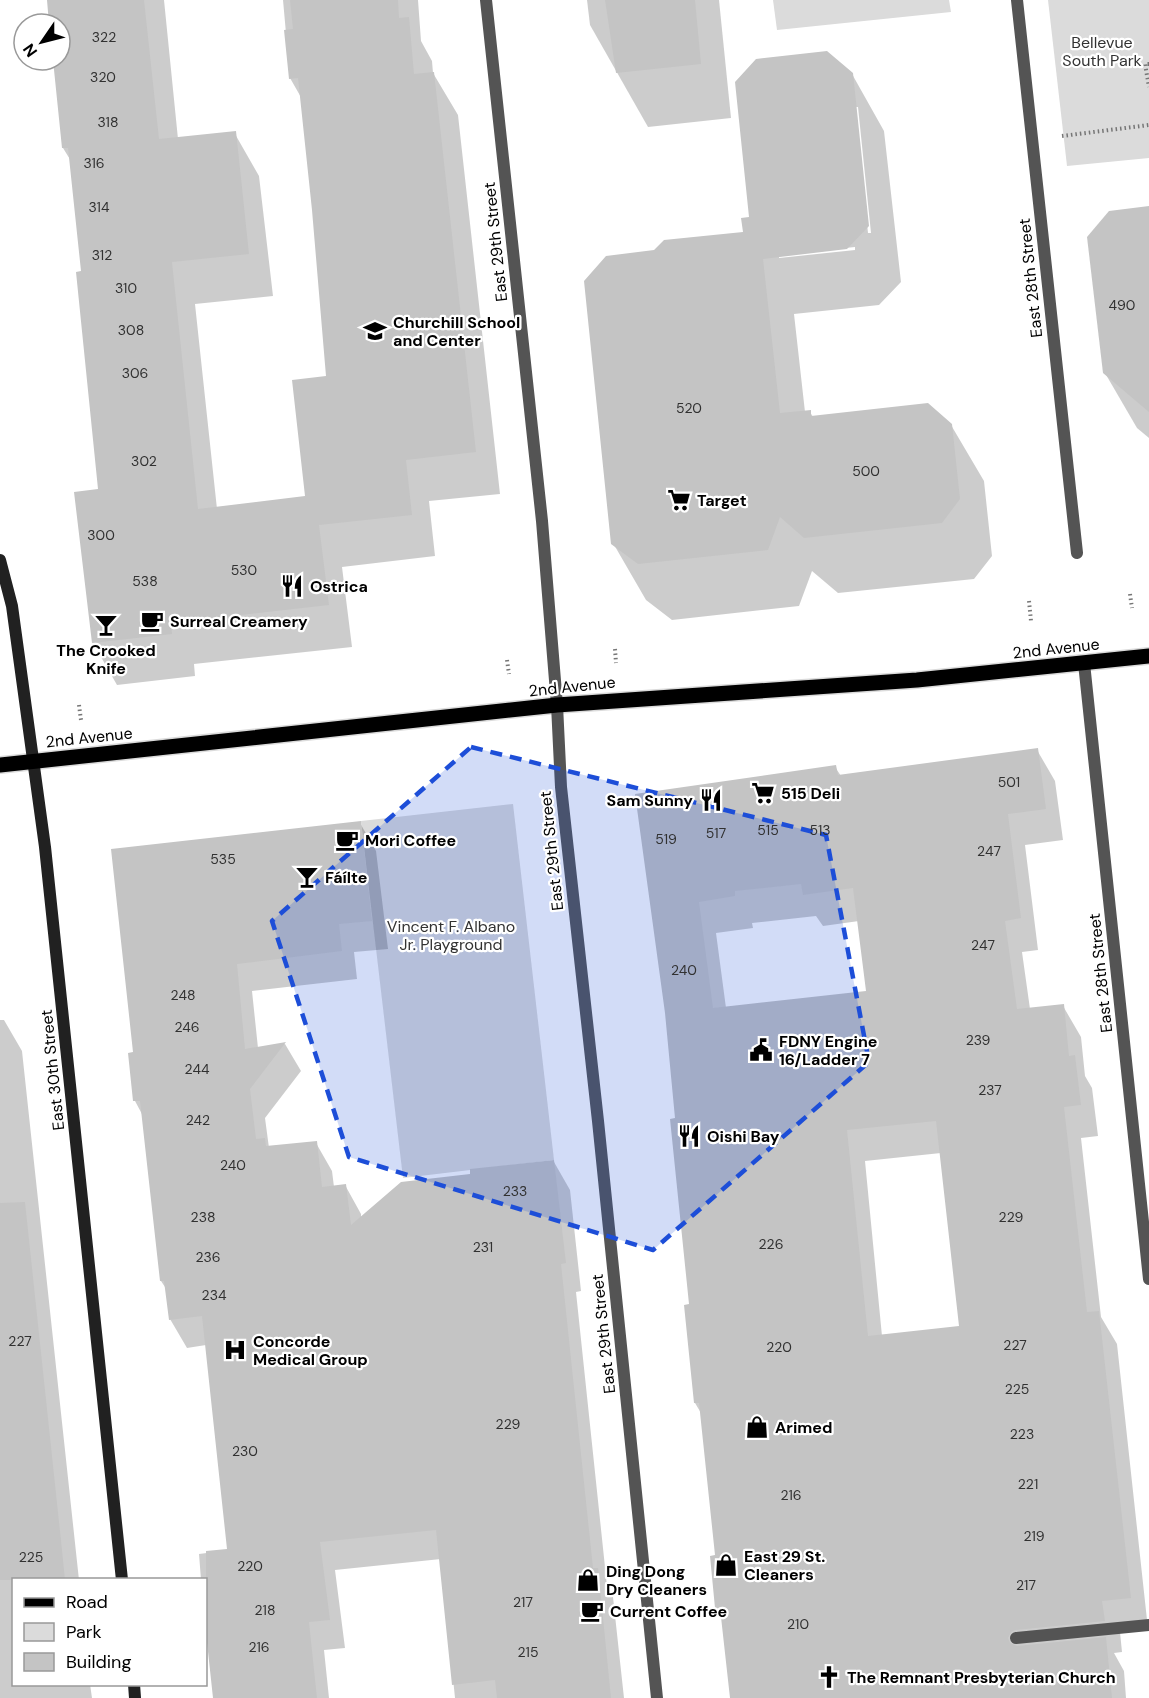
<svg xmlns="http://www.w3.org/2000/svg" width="1149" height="1698" font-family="'DM Sans',sans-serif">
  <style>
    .green { fill: #dbdbdb }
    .shadow { fill: #0003; fill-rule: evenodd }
    .building { fill: #c4c4c4; fill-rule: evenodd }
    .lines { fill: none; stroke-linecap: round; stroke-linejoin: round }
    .primary-casing { stroke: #dbdbdb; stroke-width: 18 }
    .path { stroke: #767676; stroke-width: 4; stroke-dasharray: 1.5 3; stroke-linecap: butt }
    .lane { stroke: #545454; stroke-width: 12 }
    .street { stroke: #545454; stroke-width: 12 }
    .secondary { stroke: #212121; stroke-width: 12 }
    .primary { stroke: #000; stroke-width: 15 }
    .marked { fill: #1d4ed8; fill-opacity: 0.2; stroke: #1d4ed8; stroke-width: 4.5; stroke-dasharray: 12 8; stroke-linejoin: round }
    .labels { text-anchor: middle; stroke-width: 4.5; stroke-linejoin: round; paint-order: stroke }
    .number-label { font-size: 14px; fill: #313131 }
    .park-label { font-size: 16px; fill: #323232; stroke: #fff }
    .street-label { font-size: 16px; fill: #000; stroke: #fff }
    .poi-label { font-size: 16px; font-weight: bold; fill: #000; stroke: #fff; text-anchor: start }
  </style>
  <rect width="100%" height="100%" fill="#fff"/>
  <!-- green -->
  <g class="green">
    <path d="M773,0H949L951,12L777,30Z"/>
    <path d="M1048,0H1149V158L1067,166Z"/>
    <path d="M513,804L554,1160L403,1178L361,821Z"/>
  </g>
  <!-- shadow -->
  <g class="shadow">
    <path d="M48,0H164L178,139L235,134L259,176L273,296L195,304L217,509L307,498L327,378L313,210L302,99L290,78L283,0H418L421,41L432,61L433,73L458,115L500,494L429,501L435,556L342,567L352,647L194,664L195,676L117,685L93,643L76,493L99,491L83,273L71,161L63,148L54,60H60V24H51Z"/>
    <path d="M587,0H719L731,118L648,127L590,25Z"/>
    <path d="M852,74L884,131L901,282L879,305L794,314L805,412H810L813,417L951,425L984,481L992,556L974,579L838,593L812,571L799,606L672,620L646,600L613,543L655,252L744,233L751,218ZM855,107H858L871,233H868ZM855,247V250L779,258V255Z"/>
    <path d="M1149,208V438L1137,428L1105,373Z"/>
    <path d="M1037,750L1055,781L1063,840L1025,845L1038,950L1022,952L1030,1009L1063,1006L1081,1037L1085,1076L1092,1088L1098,1136L1081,1138L1101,1317L1117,1344L1148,1629L1120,1632L1122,1652L1114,1653L1124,1671L1126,1698H731L723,1618L717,1608V1557L701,1413L695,1403L691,1306L677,1119L666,1013L637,795L835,767L841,776ZM816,916L823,926L859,921L868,992L726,1008L716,933L753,928L752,923ZM941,1153L961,1328L882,1336L865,1161Z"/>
    <path d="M360,823L376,851L388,949L354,952L357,979L252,991L258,1048L285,1044L301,1071L265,1118L269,1148L316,1143L332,1171L334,1187L345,1185L361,1214V1218L472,1175L554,1162L570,1190L581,1291L576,1292L607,1586L613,1597L624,1698H455L441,1559L335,1570L345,1648L324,1650L329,1698H214L206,1617V1580H201L199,1554L229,1550L206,1345L187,1348L170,1319L167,1290L161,1281L143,1116L135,1101V1053Z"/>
    <path d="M0,1020H4L22,1051L79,1580H14V1684H90L92,1698H0Z"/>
  </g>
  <!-- building -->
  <g class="building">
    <path d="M47,0H144L159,139L236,131L249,254L172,262L198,509L305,496L292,380L326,376L312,210L298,78L289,79L284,30L293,29L290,0H398L399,18L409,17L414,74L434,72L476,452L406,460L412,515L319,525L329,605L171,623L172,634L92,643L74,492L98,489L76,272L81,271L68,148H62L53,60H60V24H49Z"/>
    <path d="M605,0H695L701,64L616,73Z"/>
    <path d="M827,51L853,73L869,226L847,249L763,259L780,413L811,410V416L928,403L952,424L960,499L942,523L804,538L780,517L768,550L638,564L611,544L584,281L606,256L654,250L664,240L743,232L741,218L749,217L735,82L756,59Z"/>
    <path d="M1149,206V412L1103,373L1087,237L1109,211Z"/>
    <path d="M1038,748L1046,809L1008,814L1021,918L1005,921L1017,1009L1064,1004L1069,1056L1075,1055L1081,1105L1064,1107L1087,1312L1099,1311L1131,1598L1102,1601L1105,1621L1015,1630L1011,1632L1008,1638L1010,1643L1017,1646L1106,1637L1112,1698H730L720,1608H715L710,1556L715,1555L699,1403H694L684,1305L689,1304L670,1119L675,1118L665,1013L635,794L836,765L838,775ZM801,884L803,895L853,888L866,991L713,1008L699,902L735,896V891ZM936,1121L959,1326L868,1336L847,1130Z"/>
    <path d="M361,821L372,921L339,924L342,951L237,964L245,1049L286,1042L250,1089L256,1139L265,1138L266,1146L317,1141L322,1187L346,1184L351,1225L401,1182L470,1174V1169L554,1160L566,1263L561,1264L593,1568H598L611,1698H497L495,1680L452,1685L436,1530L320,1542L330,1620L309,1622L317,1698H213L206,1633V1551L227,1549L202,1316L169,1320L164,1281H160L140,1101H133L128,1053L133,1052L111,849Z"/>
    <path d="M25,1202L62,1550L65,1580H0V1203Z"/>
  </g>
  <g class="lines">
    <!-- primary casing -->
    <g class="primary-casing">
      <path id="primary" d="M0,765L557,705L917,680L1149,656"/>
    </g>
    <!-- path -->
    <g class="path">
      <path d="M1149,64H1145L1149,87"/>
      <path d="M1062,136L1149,125"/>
      <path d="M1130,594L1132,608"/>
      <path d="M1029,601L1031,621"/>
      <path d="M615,649L616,663"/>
      <path d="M507,660L509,674"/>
      <path d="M79,705L81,720"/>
    </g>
    <!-- lane -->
    <path class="lane" d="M1016,1638L1149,1625"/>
    <!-- street -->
    <g class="street">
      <path d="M486,0L542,521L557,705L561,787L598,1121L657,1698"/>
      <path d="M1017,0L1077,553"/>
      <path d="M1084,663L1149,1279"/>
    </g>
    <!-- secondary -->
    <g class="secondary">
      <path d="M0,560L12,606L45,847L122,1580"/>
      <path d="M134,1684L135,1698"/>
    </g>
    <!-- primary -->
    <use href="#primary" class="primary"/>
  </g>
  <!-- marked area -->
  <path class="marked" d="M471,747L826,835L869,1062L653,1250L349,1157L272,921Z"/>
  <!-- icons -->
  <defs>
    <g id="school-bare" transform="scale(1.8)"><path d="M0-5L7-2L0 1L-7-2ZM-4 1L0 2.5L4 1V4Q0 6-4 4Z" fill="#000" stroke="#fff" stroke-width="2.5" paint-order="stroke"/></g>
    <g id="supermarket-bare" transform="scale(1.8)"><path d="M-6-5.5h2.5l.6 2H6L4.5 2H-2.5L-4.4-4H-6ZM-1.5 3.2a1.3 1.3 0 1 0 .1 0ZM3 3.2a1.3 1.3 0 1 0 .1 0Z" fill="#000" stroke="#fff" stroke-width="2.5" paint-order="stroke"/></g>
    <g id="restaurant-bare" transform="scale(1.8)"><path d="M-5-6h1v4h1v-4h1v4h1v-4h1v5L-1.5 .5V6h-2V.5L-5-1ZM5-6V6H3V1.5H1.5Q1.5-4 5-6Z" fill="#000" stroke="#fff" stroke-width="2.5" paint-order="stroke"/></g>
    <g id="cafe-bare" transform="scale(1.8)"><path d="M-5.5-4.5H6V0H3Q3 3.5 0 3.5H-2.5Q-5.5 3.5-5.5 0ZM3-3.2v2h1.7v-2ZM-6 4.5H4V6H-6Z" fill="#000" stroke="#fff" stroke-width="2.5" paint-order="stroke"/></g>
    <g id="bar-bare" transform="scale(1.8)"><path d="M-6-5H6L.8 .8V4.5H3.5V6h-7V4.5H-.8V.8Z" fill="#000" stroke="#fff" stroke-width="2.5" paint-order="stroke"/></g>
    <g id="civic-bare" transform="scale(1.8)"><path d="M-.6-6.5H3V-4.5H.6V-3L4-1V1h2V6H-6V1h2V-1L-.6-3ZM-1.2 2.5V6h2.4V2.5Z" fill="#000" stroke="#fff" stroke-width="2.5" paint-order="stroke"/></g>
    <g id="hospital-bare" transform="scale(1.8)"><path d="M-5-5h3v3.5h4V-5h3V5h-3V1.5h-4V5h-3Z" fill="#000" stroke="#fff" stroke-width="2.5" paint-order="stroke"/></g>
    <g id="shop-bare" transform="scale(1.8)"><path d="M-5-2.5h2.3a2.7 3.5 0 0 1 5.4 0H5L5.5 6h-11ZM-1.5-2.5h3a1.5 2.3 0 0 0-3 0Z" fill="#000" stroke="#fff" stroke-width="2.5" paint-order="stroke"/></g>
    <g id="church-bare" transform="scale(1.8)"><path d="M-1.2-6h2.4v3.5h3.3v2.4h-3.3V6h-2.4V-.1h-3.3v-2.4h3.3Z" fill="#000" stroke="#fff" stroke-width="2.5" paint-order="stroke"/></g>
  </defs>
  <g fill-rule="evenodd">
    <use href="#school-bare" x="375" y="331"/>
    <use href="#supermarket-bare" x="679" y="500"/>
    <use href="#restaurant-bare" x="292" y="586"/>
    <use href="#cafe-bare" x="152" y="621"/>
    <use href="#bar-bare" x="106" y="625"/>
    <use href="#supermarket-bare" x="763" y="793"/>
    <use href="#restaurant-bare" x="711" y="800"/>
    <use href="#cafe-bare" x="347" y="840"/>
    <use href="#bar-bare" x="307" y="877"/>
    <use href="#civic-bare" x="761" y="1050"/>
    <use href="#restaurant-bare" x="689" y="1136"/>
    <use href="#hospital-bare" x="235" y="1350"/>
    <use href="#shop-bare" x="757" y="1427"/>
    <use href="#shop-bare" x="726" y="1565"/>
    <use href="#shop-bare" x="588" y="1580"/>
    <use href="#cafe-bare" x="592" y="1611"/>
    <use href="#church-bare" x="829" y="1677"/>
  </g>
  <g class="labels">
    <!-- number labels -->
    <g class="number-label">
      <text x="104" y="42">322</text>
      <text x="103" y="82">320</text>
      <text x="108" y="127">318</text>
      <text x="94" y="168">316</text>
      <text x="99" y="212">314</text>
      <text x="102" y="260">312</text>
      <text x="126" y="293">310</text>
      <text x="1122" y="310">490</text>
      <text x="131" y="335">308</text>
      <text x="135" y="378">306</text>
      <text x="689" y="413">520</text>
      <text x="144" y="466">302</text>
      <text x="866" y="476">500</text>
      <text x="101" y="540">300</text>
      <text x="244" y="575">530</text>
      <text x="145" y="586">538</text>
      <text x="1009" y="787">501</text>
      <text x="768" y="835">515</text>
      <text x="820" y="835">513</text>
      <text x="716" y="838">517</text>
      <text x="666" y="844">519</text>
      <text x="989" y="856">247</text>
      <text x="223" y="864">535</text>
      <text x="983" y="950">247</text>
      <text x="684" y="975">240</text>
      <text x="183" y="1000">248</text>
      <text x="187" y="1032">246</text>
      <text x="978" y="1045">239</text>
      <text x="197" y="1074">244</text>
      <text x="990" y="1095">237</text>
      <text x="198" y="1125">242</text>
      <text x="233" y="1170">240</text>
      <text x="515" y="1196">233</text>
      <text x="203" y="1222">238</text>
      <text x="1011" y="1222">229</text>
      <text x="771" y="1249">226</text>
      <text x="483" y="1252">231</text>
      <text x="208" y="1262">236</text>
      <text x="214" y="1300">234</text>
      <text x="20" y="1346">227</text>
      <text x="1015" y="1350">227</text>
      <text x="779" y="1352">220</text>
      <text x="1017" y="1394">225</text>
      <text x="508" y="1429">229</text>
      <text x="1022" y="1439">223</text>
      <text x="245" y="1456">230</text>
      <text x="1028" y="1489">221</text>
      <text x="791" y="1500">216</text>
      <text x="1034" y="1541">219</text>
      <text x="31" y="1562">225</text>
      <text x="250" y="1571">220</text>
      <text x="1026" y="1590">217</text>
      <text x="523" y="1607">217</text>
      <text x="265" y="1615">218</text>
      <text x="798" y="1629">210</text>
      <text x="259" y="1652">216</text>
      <text x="528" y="1657">215</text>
    </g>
    <!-- park labels -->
    <g class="park-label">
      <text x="1102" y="48">Bellevue<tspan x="1102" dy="18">South Park</tspan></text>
      <text x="451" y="932">Vincent F. Albano<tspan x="451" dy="18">Jr. Playground</tspan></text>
    </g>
    <!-- street labels -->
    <g class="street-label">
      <text transform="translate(495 242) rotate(-96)" y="6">East 29th Street</text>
      <text transform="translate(1030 278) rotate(-96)" y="6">East 28th Street</text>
      <text transform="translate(1056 648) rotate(-6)" y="6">2nd Avenue</text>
      <text transform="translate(572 686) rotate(-6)" y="6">2nd Avenue</text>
      <text transform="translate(89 737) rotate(-6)" y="6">2nd Avenue</text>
      <text transform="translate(551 851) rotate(-96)" y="6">East 29th Street</text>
      <text transform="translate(1100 973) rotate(-96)" y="6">East 28th Street</text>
      <text transform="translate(52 1070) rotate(-96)" y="6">East 30th Street</text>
      <text transform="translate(603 1334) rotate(-96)" y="6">East 29th Street</text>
    </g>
    <!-- poi labels -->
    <g class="poi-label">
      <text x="393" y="328">Churchill School<tspan x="393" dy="18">and Center</tspan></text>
      <text x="697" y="506">Target</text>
      <text x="310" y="592">Ostrica</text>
      <text x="170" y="627">Surreal Creamery</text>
      <text x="106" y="656" text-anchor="middle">The Crooked<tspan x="106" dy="18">Knife</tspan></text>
      <text x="781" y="799">515 Deli</text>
      <text x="693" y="806" text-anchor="end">Sam Sunny</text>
      <text x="365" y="846">Mori Coffee</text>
      <text x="325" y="883">Fáílte</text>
      <text x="779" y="1047">FDNY Engine<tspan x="779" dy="18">16/Ladder 7</tspan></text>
      <text x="707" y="1142">Oishi Bay</text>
      <text x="253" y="1347">Concorde<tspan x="253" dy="18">Medical Group</tspan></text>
      <text x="775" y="1433">Arimed</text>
      <text x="744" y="1562">East 29 St.<tspan x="744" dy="18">Cleaners</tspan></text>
      <text x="606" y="1577">Ding Dong<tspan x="606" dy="18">Dry Cleaners</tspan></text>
      <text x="610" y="1617">Current Coffee</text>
      <text x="847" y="1683">The Remnant Presbyterian Church</text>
    </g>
  </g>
  <!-- legend -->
  <rect x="12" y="1578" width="195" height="108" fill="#ffffff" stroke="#999999" stroke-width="1.5"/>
  <rect x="24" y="1598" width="30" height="9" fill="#000000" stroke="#999999" stroke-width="1.5"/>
  <text x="66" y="1608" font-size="18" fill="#000000">Road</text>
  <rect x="24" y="1623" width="30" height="18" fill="#dbdbdb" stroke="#999999" stroke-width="1.5"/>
  <text x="66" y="1638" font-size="18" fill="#000000">Park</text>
  <rect x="24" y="1653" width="30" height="18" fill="#c4c4c4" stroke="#999999" stroke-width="1.5"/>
  <text x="66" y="1668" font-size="18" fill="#000000">Building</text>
  <!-- north arrow -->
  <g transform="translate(42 42) rotate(235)"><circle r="28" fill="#ffffff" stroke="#999999" stroke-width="1.5"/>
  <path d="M0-4.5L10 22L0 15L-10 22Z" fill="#000000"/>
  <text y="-9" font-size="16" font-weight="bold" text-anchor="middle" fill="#000000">N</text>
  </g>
</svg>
